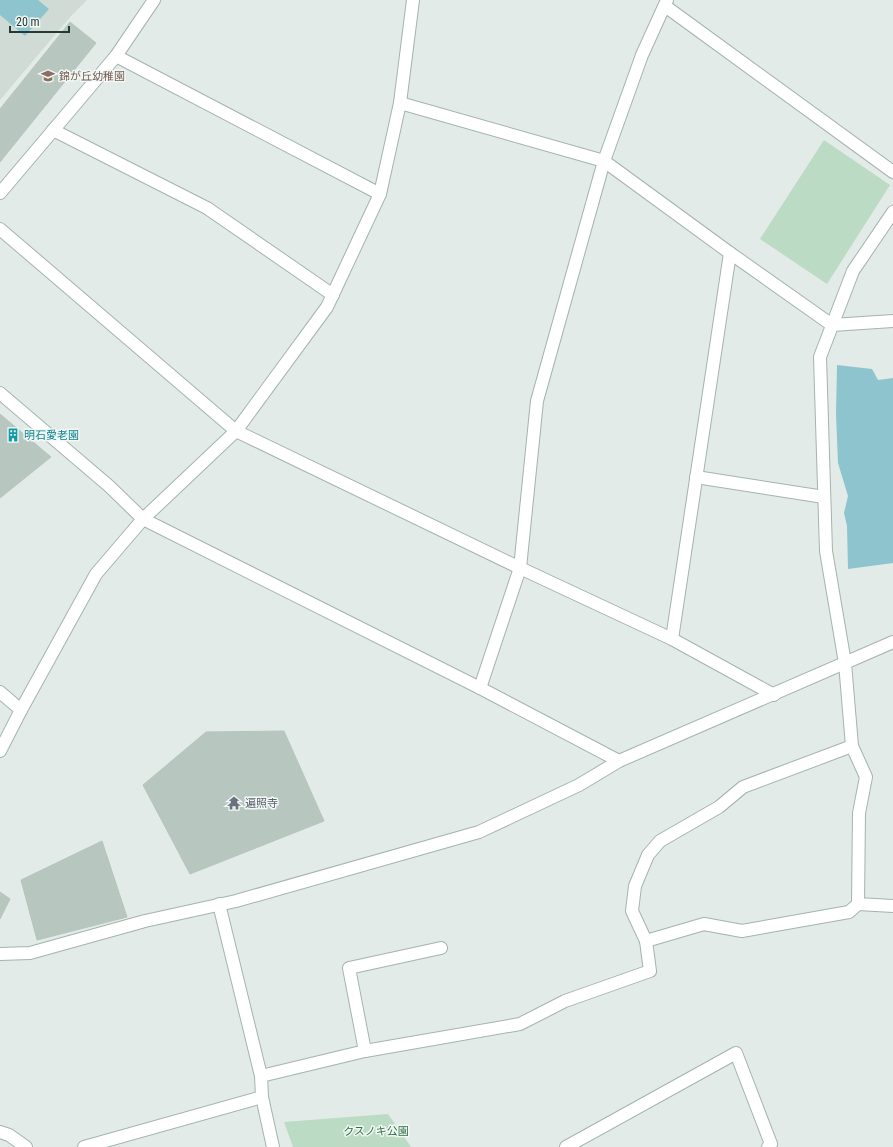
<svg xmlns="http://www.w3.org/2000/svg" width="893" height="1147" font-family="'Roboto Condensed','Noto Sans JP',sans-serif">
  <style>
    .built { fill: #d0dbd6 }
    .green { fill: #bcdbc4 }
    .water { fill: #8ec4cd }
    .building { fill: #b8c6c0; stroke: #b5c5be }
    .lines { fill: none; stroke-linecap: round; stroke-linejoin: round }
    .minor-casing { stroke: #a5b3ae; stroke-width: 14 }
    .minor { stroke: #fff; stroke-width: 12 }
    .labels { text-anchor: middle; stroke-width: 3; stroke-linejoin: round; paint-order: stroke }
    .education-label { font-size: 11px; fill: #785e54; stroke: #f2f8f5; text-anchor: start }
    .culture-label { font-size: 11px; fill: #0d838f; stroke: #f2f8f5; text-anchor: start }
    .worship-label { font-size: 11px; fill: #5b616d; stroke: #f2f8f5; text-anchor: start }
    .park-label { font-size: 11px; fill: #306f47; stroke: #f2f8f5 }
  </style>
  <rect width="100%" height="100%" fill="#e2ebe7"/>
  <!-- built -->
  <path class="built" d="M0,0H87L71,16L0,100Z"/>
  <!-- green -->
  <g class="green">
    <path d="M824,140L890,185L827,284L760,239Z"/>
    <path d="M388,1114L411,1147H293L284,1122Z"/>
  </g>
  <!-- water -->
  <g class="water">
    <path d="M0,0H38L49,9L25,36L0,15Z"/>
    <path d="M837,365L872,369L878,380L893,378V563L848,569L847,526L844,513L848,496L838,463L836,414Z"/>
  </g>
  <!-- building -->
  <g class="building">
    <path d="M70,22L96,43L0,162V109Z"/>
    <path d="M0,414L51,457L0,498Z"/>
    <path d="M284,731L324,821L190,874L143,785L206,732Z"/>
    <path d="M102,841L127,917L37,940L21,880Z"/>
    <path d="M0,892L10,899L0,919Z"/>
  </g>
  <g class="lines">
    <!-- minor casing -->
    <g class="minor-casing">
      <g id="minor">
        <path d="M665,6L893,172"/>
        <path d="M116,56L380,194"/>
        <path d="M400,103L604,161L730,253L832,325L893,321"/>
        <path d="M53,130L207,208L333,295"/>
        <path d="M0,193L116,56L154,0"/>
        <path d="M893,212L853,271L820,357L826,551L845,663L852,746L866,777L859,813L858,904L893,906"/>
        <path d="M0,229L236,431L520,568L672,639L774,695"/>
        <path d="M0,393L109,486L143,519L480,688L619,761"/>
        <path d="M696,477L824,497"/>
        <path d="M672,639L730,253"/>
        <path d="M480,688L520,568L537,401L604,161L642,55L667,0"/>
        <path d="M0,692L21,710"/>
        <path d="M0,751L21,710L96,574L143,519L236,431L327,307L380,194L400,103L413,0"/>
        <path d="M219,904L261,1076L262,1097L273,1147"/>
        <path d="M646,941L704,924L742,931L849,912L858,904"/>
        <path d="M0,954L30,953L145,921L236,901L479,832L579,785L619,761L893,642"/>
        <path d="M365,1051L520,1024L565,1001L650,971L646,941L632,911L635,886L648,855L660,841L719,807L743,787L852,746"/>
        <path d="M261,1076L365,1051L349,968L441,948"/>
        <path d="M0,1132L9,1135L26,1147"/>
        <path d="M84,1147L262,1097"/>
        <path d="M566,1147L736,1053L771,1144L768,1147"/>
      </g>
    </g>
    <!-- minor -->
    <use href="#minor" class="minor"/>
  </g>
  <!-- icons -->
  <defs>
    <g id="school-bare" transform="scale(1.08)"><path d="M0-5L7-2L0 1L-7-2ZM-4 1L0 2.5L4 1V4Q0 6-4 4Z" fill="#8d6e63" stroke="#f2f8f5" stroke-width="2.5" paint-order="stroke"/></g>
    <g id="building-bare" transform="scale(1.08)"><path d="M-4-6H4V6H1V3H-1V6H-4ZM-2.5-4.3h1.7v1.8h-1.7ZM.8-4.3h1.7v1.8H.8ZM-2.5-1h1.7V.8h-1.7ZM.8-1h1.7V.8H.8Z" fill="#0f9aa8" stroke="#f2f8f5" stroke-width="2.5" paint-order="stroke"/></g>
    <g id="temple-bare" transform="scale(1.08)"><path d="M0-6L5-2H3V0L6.5 2.5H4V6H1.5V3h-3V6H-4V2.5H-6.5L-3 0V-2H-5Z" fill="#6b7280" stroke="#f2f8f5" stroke-width="2.5" paint-order="stroke"/></g>
  </defs>
  <g fill-rule="evenodd">
    <use href="#school-bare" x="48" y="76"/>
    <use href="#building-bare" x="13" y="435"/>
    <use href="#temple-bare" x="234" y="803"/>
  </g>
  <g class="labels">
    <!-- education labels -->
    <g class="education-label">
      <text x="59" y="80">錦が丘幼稚園</text>
    </g>
    <!-- culture labels -->
    <g class="culture-label">
      <text x="24" y="439">明石愛老園</text>
    </g>
    <!-- worship labels -->
    <g class="worship-label">
      <text x="245" y="807">遍照寺</text>
    </g>
    <!-- park labels -->
    <g class="park-label">
      <text x="376" y="1135">クスノキ公園</text>
    </g>
  </g>
  <!-- scale -->
  <path d="M10 26v6h59v-6" fill="none" stroke="#233b34" stroke-width="2"/>
  <text x="16" y="26" font-size="12" fill="#233b34" stroke="#f2f8f5" stroke-width="3" paint-order="stroke">20 m</text>
</svg>
